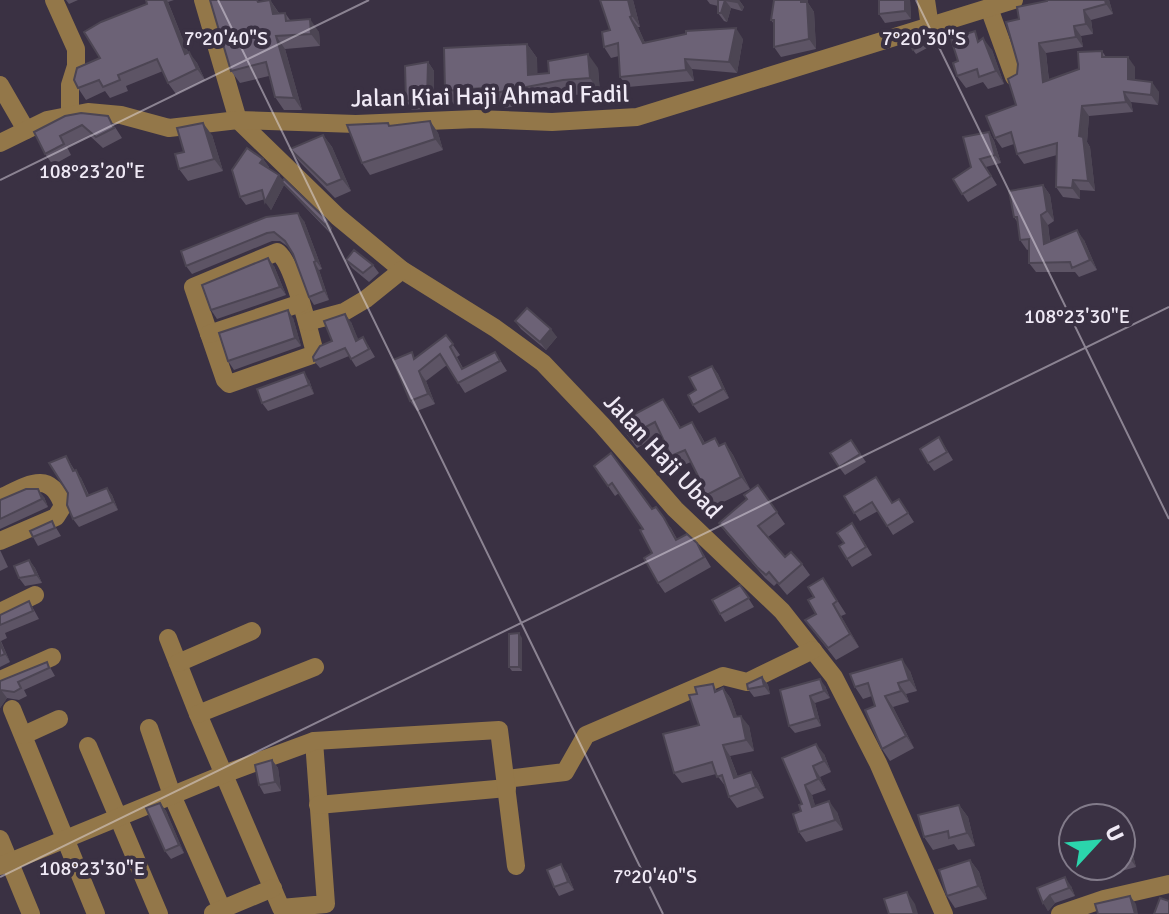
<svg xmlns="http://www.w3.org/2000/svg" width="1169" height="914" font-family="Signika,sans-serif">
  <style>
    .lines { fill: none; stroke-linecap: round; stroke-linejoin: round }
    .minor { stroke: #937749; stroke-width: 18 }
    .wall { fill: #5d5465 }
    .shaded-wall { fill: #4c4553 }
    .building { fill: #6c6276; stroke: #4c4553; stroke-width: 2 }
    .ticks { fill: none; stroke: #efe9f5; stroke-width: 2; stroke-opacity: 0.45 }
    .labels { text-anchor: middle; stroke-width: 8; stroke-linejoin: round; paint-order: stroke }
    .street-label { font-size: 24px; fill: #efe9f5; stroke: #3a3143 }
    .ticks-label { font-size: 20px; text-anchor: middle; fill: #efe9f5; stroke: #3a3143; stroke-width: 8; stroke-linejoin: round; paint-order: stroke }
  </style>
  <rect width="100%" height="100%" fill="#3a3143"/>
  <g class="lines">
    <!-- minor -->
    <g class="minor">
      <path d="M54,0L76,49V66L70,85V115"/>
      <path d="M203,0L238,120L338,217L402,270L495,328L543,363L602,425L675,509L782,611L834,677L878,763L944,914"/>
      <path d="M926,0L930,27"/>
      <path d="M989,8L1014,77"/>
      <path d="M0,85L26,130"/>
      <path d="M0,143L47,120L88,112L121,115L169,128L238,120L356,124L476,119L552,122L637,117L1014,0"/>
      <path d="M277,252C292,260 309,330 314,349L312,355L229,384L225,380L193,287Z"/>
      <path d="M307,322L344,312L366,299L402,270"/>
      <path d="M209,334L301,303"/>
      <path d="M0,498C26,486 50,468 63,506L56,517L0,541"/>
      <path d="M0,612L35,595"/>
      <path d="M168,638L198,714L281,908L326,904L314,741"/>
      <path d="M178,663L252,631"/>
      <path d="M0,680L52,657"/>
      <path d="M12,709L96,914"/>
      <path d="M198,714L315,667"/>
      <path d="M149,728L172,795L222,909"/>
      <path d="M24,735L59,719"/>
      <path d="M88,746L159,914"/>
      <path d="M506,779L565,772L586,735L723,676L747,682L813,650"/>
      <path d="M318,805L507,788"/>
      <path d="M0,839L31,914"/>
      <path d="M0,866L224,774L314,741L499,730L516,866"/>
      <path d="M213,913L273,888"/>
      <path d="M1060,914L1104,899L1169,884"/>
    </g>
  </g>
  <!-- wall -->
  <g class="wall">
    <path d="M66,0H78L69,4Z"/>
    <path d="M146,0H174L168,2L188,52L197,63L205,80L176,94L168,83L163,71L126,86L128,91L110,98L105,91L86,100L78,88L100,58L147,4Z"/>
    <path d="M270,0L279,13H285L290,20L319,32L320,46L285,49L302,110H284L275,97L269,76L240,83L231,71L264,1Z"/>
    <path d="M600,0H633L640,27H638L645,43L743,39L737,73L692,69L694,81L628,87L620,77L619,56L611,58L604,47L610,30Z"/>
    <path d="M707,0H739L744,7L742,11L731,8L727,22L724,21L718,13V6L710,4Z"/>
    <path d="M910,0L911,19L885,23L879,14Z"/>
    <path d="M1047,0H1109L1113,14L1091,20L1093,34L1081,36L1083,47L1046,53L1049,80L1079,69L1102,51L1106,57L1135,67V79L1159,92L1158,105L1131,102L1133,112L1089,116L1087,142L1090,147L1095,191L1080,190V199L1063,197L1056,187L1057,155L1024,164L1017,154L1014,144L1002,148L995,138L1016,105L1019,19L1047,1Z"/>
    <path d="M808,3L814,12L816,49L781,57L774,47V24L771,20Z"/>
    <path d="M920,37L927,48L916,54L913,50Z"/>
    <path d="M981,40L992,50L1004,84L988,89L983,82L966,88L957,76L958,61Z"/>
    <path d="M527,44L537,58V74L598,68L600,93L574,95L505,108L501,102L455,106L445,91Z"/>
    <path d="M428,62L434,71L433,108L412,110L406,101Z"/>
    <path d="M65,116L115,127L122,138L103,148L90,136L67,147L71,155L53,165L45,154Z"/>
    <path d="M430,121L438,133L443,150L370,175L362,163Z"/>
    <path d="M989,132L994,141L1001,163L986,167L997,185L968,202L953,179L971,167Z"/>
    <path d="M212,135L223,171L188,181L179,169L184,152Z"/>
    <path d="M323,135L332,147L351,191L335,198L299,161L290,149Z"/>
    <path d="M263,159L269,167L268,168L283,180L332,228L330,233L284,185L271,210L265,199L246,205L240,197Z"/>
    <path d="M1043,185L1050,195L1054,221L1048,225L1050,241L1084,240L1097,270L1079,277L1075,272H1036L1029,263V249L1027,250L1020,240L1018,223L1014,217Z"/>
    <path d="M304,221L322,269L319,270L329,300L314,305L309,297L293,254L290,248L280,241H272L192,274L186,266L181,251Z"/>
    <path d="M346,260L373,265L379,273L369,282L352,268Z"/>
    <path d="M274,266L286,295L217,319L211,310Z"/>
    <path d="M293,318L301,346L234,370L228,361Z"/>
    <path d="M515,321L557,337L546,350L521,329Z"/>
    <path d="M351,322L358,340L368,345L375,357L356,367L349,356L320,368L314,361Z"/>
    <path d="M446,335L460,355L457,357L463,368L495,352L507,371L465,393L447,365L426,381L435,404L417,411L410,401L416,358Z"/>
    <path d="M712,366L718,374L729,398L699,413L693,405L696,390Z"/>
    <path d="M309,380L314,394L268,411L262,403Z"/>
    <path d="M671,410L681,428L700,434L705,443L715,438L720,446L725,443L733,455L750,489L709,509L701,498L699,478L691,462L679,467L671,456L661,434L637,448L618,423Z"/>
    <path d="M939,437L953,460L934,471L928,463Z"/>
    <path d="M851,440L866,462L845,475L839,467Z"/>
    <path d="M66,456L75,471L81,478L89,495L107,488L112,495L118,510L79,527L73,519L68,493Z"/>
    <path d="M594,466L652,509L671,528L677,539L697,543L711,567L665,593L658,583L652,553L643,529L619,493L615,496Z"/>
    <path d="M876,477L892,503L899,499L914,522L893,535L878,511L860,521L844,496Z"/>
    <path d="M758,485L785,524L768,537L785,557L802,564L810,575L787,595L777,583L774,586L765,578L727,534L719,523L747,499Z"/>
    <path d="M44,497L48,507L0,529V500Z"/>
    <path d="M52,521L61,536L38,546L33,537Z"/>
    <path d="M858,532L872,555L852,567L839,546Z"/>
    <path d="M0,550L8,567L0,571Z"/>
    <path d="M29,560L35,568L42,583L25,586L19,578Z"/>
    <path d="M823,578L846,614L841,616L859,647L836,660L805,620L816,614L814,597Z"/>
    <path d="M740,585L754,607L725,622L720,614Z"/>
    <path d="M29,601L39,619L5,633L7,638L1,641L10,662L0,667V615Z"/>
    <path d="M522,638V671H512L509,667Z"/>
    <path d="M47,662L55,676L24,690L27,696L19,700L7,698L0,708V681Z"/>
    <path d="M910,671L917,691L906,694L909,702L893,707L914,748L890,761L882,749L875,706L872,696L863,699L855,687Z"/>
    <path d="M762,677L768,685L770,694L754,697L748,689Z"/>
    <path d="M713,684L717,691L723,688L731,699L737,717L749,726L754,751L730,756L738,777L751,772L758,783L764,798L737,808L729,797L726,787L716,774L682,783L674,773L699,725L697,694Z"/>
    <path d="M825,686L830,698L815,703L821,726L795,733L789,726L780,690Z"/>
    <path d="M824,754L831,772L820,777L826,790L812,795L815,806L837,812L843,830L806,842L799,832L802,804L782,758Z"/>
    <path d="M272,760L278,768L281,791L264,794L259,785Z"/>
    <path d="M160,803L166,811L184,853L171,859L165,851Z"/>
    <path d="M959,805L968,817L975,846L958,850L954,844L933,850L924,837Z"/>
    <path d="M1122,835L1131,848L1136,867L1093,879L1084,866H1121V836Z"/>
    <path d="M970,860L979,872L987,899L955,908L947,896Z"/>
    <path d="M567,873L574,890L559,896L554,887Z"/>
    <path d="M1071,886L1075,896L1055,903L1048,911L1037,888Z"/>
  </g>
  <!-- shaded-wall -->
  <g class="shaded-wall">
    <path d="M164,0H167L168,2L193,65L185,54Z"/>
    <path d="M270,0L278,12L282,26L273,14Z"/>
    <path d="M628,0H633L640,27L632,16Z"/>
    <path d="M725,0L731,8L727,22L721,13Z"/>
    <path d="M737,0H739L744,7L742,11L737,2Z"/>
    <path d="M801,0H808V3L814,12L816,49L809,39Z"/>
    <path d="M905,0H910L911,19L905,11Z"/>
    <path d="M1105,0H1109L1113,14L1106,4Z"/>
    <path d="M1084,10L1091,20L1093,34L1086,24Z"/>
    <path d="M630,17L638,27L650,54L643,43Z"/>
    <path d="M310,19L319,32L320,46L311,34Z"/>
    <path d="M1074,26L1081,36L1083,47L1076,37Z"/>
    <path d="M736,28L743,39L737,73L729,62Z"/>
    <path d="M276,36L285,49L302,110L294,98Z"/>
    <path d="M983,38L992,50L1004,84L996,71Z"/>
    <path d="M1039,43L1046,53L1050,92L1043,82Z"/>
    <path d="M527,44L537,58L538,85L528,75Z"/>
    <path d="M189,52L197,63L205,80L197,69Z"/>
    <path d="M588,54L598,68L600,93L590,78Z"/>
    <path d="M1128,57L1135,67V89L1128,79Z"/>
    <path d="M685,59L692,69L694,81L686,70Z"/>
    <path d="M428,62L434,71L433,108L427,100Z"/>
    <path d="M1152,82L1159,92L1158,105L1151,95Z"/>
    <path d="M1124,92L1131,102L1133,112L1126,102Z"/>
    <path d="M1082,106L1089,116L1087,142L1090,147L1095,191L1088,181L1079,136Z"/>
    <path d="M430,121L438,133L443,150L435,139Z"/>
    <path d="M203,123L212,135L223,171L214,159Z"/>
    <path d="M989,132L994,141L1001,163L995,155Z"/>
    <path d="M323,135L332,147L351,191L342,179Z"/>
    <path d="M263,159L269,167L266,172L260,163Z"/>
    <path d="M279,175L285,183L282,182L284,185L271,210L265,202Z"/>
    <path d="M1073,180L1080,190V199L1072,188Z"/>
    <path d="M1043,185L1050,195L1054,221L1047,211Z"/>
    <path d="M298,213L304,221L322,269L316,261Z"/>
    <path d="M1041,215L1048,225L1051,254L1044,244Z"/>
    <path d="M327,220L332,228L330,233L325,225Z"/>
    <path d="M1077,230L1084,240L1097,270L1090,260Z"/>
    <path d="M268,258L274,266L286,295L280,287Z"/>
    <path d="M314,262L319,270L329,300L324,291Z"/>
    <path d="M288,310L293,318L301,346L295,338Z"/>
    <path d="M345,314L351,322L362,348L356,341Z"/>
    <path d="M551,329L557,337L546,350L540,342Z"/>
    <path d="M712,366L718,374L729,398L723,389Z"/>
    <path d="M419,371L426,381L435,404L428,394Z"/>
    <path d="M304,372L309,380L314,394L309,385Z"/>
    <path d="M692,422L700,434L711,456L703,444Z"/>
    <path d="M725,443L733,455L750,489L741,477Z"/>
    <path d="M76,470L81,478L92,504L87,496Z"/>
    <path d="M107,488L112,495L118,510L113,502Z"/>
    <path d="M38,489L44,497L48,507L42,499Z"/>
    <path d="M29,560L35,568L42,583L36,575Z"/>
    <path d="M833,604L841,616L859,647L850,634Z"/>
    <path d="M519,633L522,638V671L519,667Z"/>
    <path d="M0,640L10,662L5,654L0,644Z"/>
    <path d="M902,659L910,671L917,691L909,680Z"/>
    <path d="M762,677L768,685L770,694L764,686Z"/>
    <path d="M820,679L825,686L830,698L824,691Z"/>
    <path d="M898,683L906,694L909,702L901,691Z"/>
    <path d="M723,688L731,699L741,728L734,717Z"/>
    <path d="M1,690L7,698L0,708V692Z"/>
    <path d="M810,696L815,703L821,726L816,718Z"/>
    <path d="M885,696L893,707L914,748L906,736Z"/>
    <path d="M741,716L749,726L754,751L746,740Z"/>
    <path d="M816,744L824,754L831,772L824,761Z"/>
    <path d="M723,745L730,756L742,788L734,778Z"/>
    <path d="M272,760L278,768L281,791L275,782Z"/>
    <path d="M813,766L820,777L826,790L818,779Z"/>
    <path d="M751,772L758,783L764,798L756,787Z"/>
    <path d="M805,785L812,795L819,818L812,807Z"/>
    <path d="M829,801L837,812L843,830L835,820Z"/>
    <path d="M160,803L166,811L184,853L179,845Z"/>
    <path d="M959,805L968,817L975,846L967,833Z"/>
    <path d="M1122,835L1131,848L1136,867L1127,854Z"/>
    <path d="M970,860L979,872L987,899L978,886Z"/>
    <path d="M561,864L567,873L574,890L568,882Z"/>
    <path d="M1065,877L1071,886L1075,896L1069,888Z"/>
    <path d="M907,892L915,904L918,914H914Z"/>
    <path d="M1050,895L1055,903L1048,911L1043,903Z"/>
    <path d="M1130,896L1136,904L1138,914H1135Z"/>
  </g>
  <!-- building -->
  <g class="building">
    <path d="M146,0H164L185,54L189,52L197,69L168,83L157,59L118,75L120,80L103,87L99,80L78,88L74,80L77,68L100,58L84,32L101,22L147,4Z"/>
    <path d="M210,0H257L258,2L270,0L273,14L285,13L286,21L310,19L311,34L276,36L294,98L275,97L266,62L231,71Z"/>
    <path d="M600,0H628L632,16L630,17L643,43L686,34V31L736,28L729,62L685,59L686,70L620,77L618,43L604,47L602,32L610,30Z"/>
    <path d="M718,0H737V2L725,0L721,13H718Z"/>
    <path d="M774,0H801V2H807L809,39L774,47V20H771Z"/>
    <path d="M879,0H905V11L879,14Z"/>
    <path d="M1047,0H1105L1106,4L1084,10L1086,24L1074,26L1076,37L1039,43L1043,82L1079,69L1078,52L1102,51V57H1128V79L1152,82L1151,95L1124,92L1126,102L1082,106L1079,136L1083,137L1088,181L1073,180L1072,188L1056,187L1057,143L1017,154L1011,132L995,138L986,116L1016,105L1008,79L1017,74L1018,64L1006,22L1019,19L1017,7L1047,1Z"/>
    <path d="M975,31L978,42L983,38L996,71L979,77L977,69L957,76L953,63L958,61L951,39Z"/>
    <path d="M920,37L925,44L913,50L908,40Z"/>
    <path d="M527,44L528,75L549,73L548,61L588,54L590,78L563,80L495,93V87L445,91L444,48Z"/>
    <path d="M428,62L427,100L406,101L405,66Z"/>
    <path d="M81,113L108,116L114,128L96,137L82,125L60,136L64,144L45,154L34,132L65,116Z"/>
    <path d="M430,121L435,139L362,163L347,125L388,123L389,126Z"/>
    <path d="M203,123L214,159L179,169L175,154L184,152L177,128Z"/>
    <path d="M989,132L995,155L980,159L991,176L962,194L953,179L971,167L963,137Z"/>
    <path d="M323,135L342,179L327,185L290,149Z"/>
    <path d="M247,148L263,159L260,163L279,175L265,202L262,190L240,197L232,170Z"/>
    <path d="M284,179L327,220L325,225L282,182Z"/>
    <path d="M1043,185L1047,211L1041,215L1044,244L1077,230L1090,260L1072,268L1070,262L1029,263V239L1020,240L1017,217H1014L1009,191Z"/>
    <path d="M298,213L316,261L314,262L324,291L309,297L293,254L285,241L274,232L267,233L186,266L181,251L266,217Z"/>
    <path d="M354,250L373,265L363,273L346,260Z"/>
    <path d="M268,258L280,287L211,310L202,285Z"/>
    <path d="M527,308L551,329L540,342L515,321Z"/>
    <path d="M288,310L295,338L228,361L219,333Z"/>
    <path d="M345,314L356,341L363,337L369,349L351,359L345,348L314,361L313,357L320,346L332,341L324,321Z"/>
    <path d="M446,335L453,344L450,347L462,369L495,352L500,361L458,383L440,354L419,371L428,394L410,401L393,360L412,352L414,359Z"/>
    <path d="M712,366L723,389L693,405L688,395L696,390L689,377Z"/>
    <path d="M304,372L309,385L262,403L257,389Z"/>
    <path d="M663,399L680,428L692,422L703,444L715,438L719,446L725,443L741,477L701,498L693,481L699,478L685,450L671,456L655,422L629,436L618,423Z"/>
    <path d="M939,437L947,452L928,463L920,449Z"/>
    <path d="M851,440L860,454L839,467L830,453Z"/>
    <path d="M611,453L652,509L656,507L664,518L676,540L687,534L697,543L704,557L658,583L644,558L652,553L640,530L643,529L612,483L608,486L594,466Z"/>
    <path d="M66,456L73,471L76,470L87,496L107,488L113,502L73,519L67,505L68,493L49,463Z"/>
    <path d="M876,477L892,503L899,499L908,513L887,526L872,502L854,513L844,496Z"/>
    <path d="M758,485L777,512L758,526L785,557L791,552L802,564L779,584L769,572L766,575L757,567L719,523L747,499L744,495Z"/>
    <path d="M26,489H38L42,499L0,519V500Z"/>
    <path d="M52,521L55,528L33,537L30,531Z"/>
    <path d="M852,523L866,547L847,559L839,546L844,543L837,533Z"/>
    <path d="M29,560L36,575L19,578L14,566Z"/>
    <path d="M823,578L837,601L833,604L850,634L828,648L805,620L816,614L808,600L814,597L808,587Z"/>
    <path d="M740,585L749,598L720,614L712,600Z"/>
    <path d="M29,601L33,611L0,625V615Z"/>
    <path d="M519,633V667H509V634Z"/>
    <path d="M0,644L5,654L0,656Z"/>
    <path d="M902,659L909,680L898,683L901,691L885,696L906,736L882,749L865,710L875,706L868,683L855,687L850,674Z"/>
    <path d="M47,662L49,668L18,682L21,688L14,692L1,690L0,692V681Z"/>
    <path d="M762,677L764,686L748,689L747,684Z"/>
    <path d="M820,679L824,691L810,696L816,718L789,726L780,690Z"/>
    <path d="M713,684L715,692L723,688L734,717L741,716L746,740L723,745L734,778L751,772L756,787L729,797L722,775L717,777L712,762L674,773L663,734L699,725L689,695L697,694L695,687Z"/>
    <path d="M816,744L824,761L813,766L818,779L805,785L812,807L829,801L835,820L799,832L793,814L801,811L799,805L802,804L782,758Z"/>
    <path d="M272,760L275,782L259,785L255,765Z"/>
    <path d="M160,803L179,845L165,851L146,808Z"/>
    <path d="M959,805L967,833L949,838L948,831L924,837L918,815Z"/>
    <path d="M1122,835L1127,854L1121,856V836Z"/>
    <path d="M970,860L978,886L947,896L939,870Z"/>
    <path d="M561,864L568,882L554,887L547,870Z"/>
    <path d="M1065,877L1069,888L1050,895L1043,903L1037,888Z"/>
    <path d="M907,892L914,914H889L884,899Z"/>
    <path d="M1130,896L1135,914H1098L1095,904Z"/>
    <path d="M1160,898L1169,901V914H1154Z"/>
  </g>
  <!-- ticks -->
  <path class="ticks" d="M218,0L663,914M916,0L1169,519M0,180L369,0M0,877L1169,307"/>
  <g class="labels">
    <!-- street labels -->
    <g class="street-label">
      <text transform="translate(490 96) rotate(-1)" y="8">Jalan Kiai Haji Ahmad Fadil</text>
      <text transform="translate(663 456) rotate(47)" y="8">Jalan Haji Ubad</text>
    </g>
  </g>
  <g class="ticks-label">
    <text x="226" y="45">7°20'40"S</text>
    <text x="924" y="45">7°20'30"S</text>
    <text x="92" y="178">108°23'20"E</text>
    <text x="1077" y="323">108°23'30"E</text>
    <text x="92" y="875">108°23'30"E</text>
    <text x="655" y="883">7°20'40"S</text>
  </g>
  <!-- north arrow -->
  <g transform="translate(1097 842) rotate(64)"><circle r="38" fill="#3a3143" stroke="#827b8a" stroke-width="2"/>
  <path d="M0-6L14 30L0 20L-14 30Z" fill="#2bd5ac"/>
  <text y="-12" font-size="22" font-weight="bold" text-anchor="middle" fill="#efe9f5">U</text>
  </g>
</svg>
